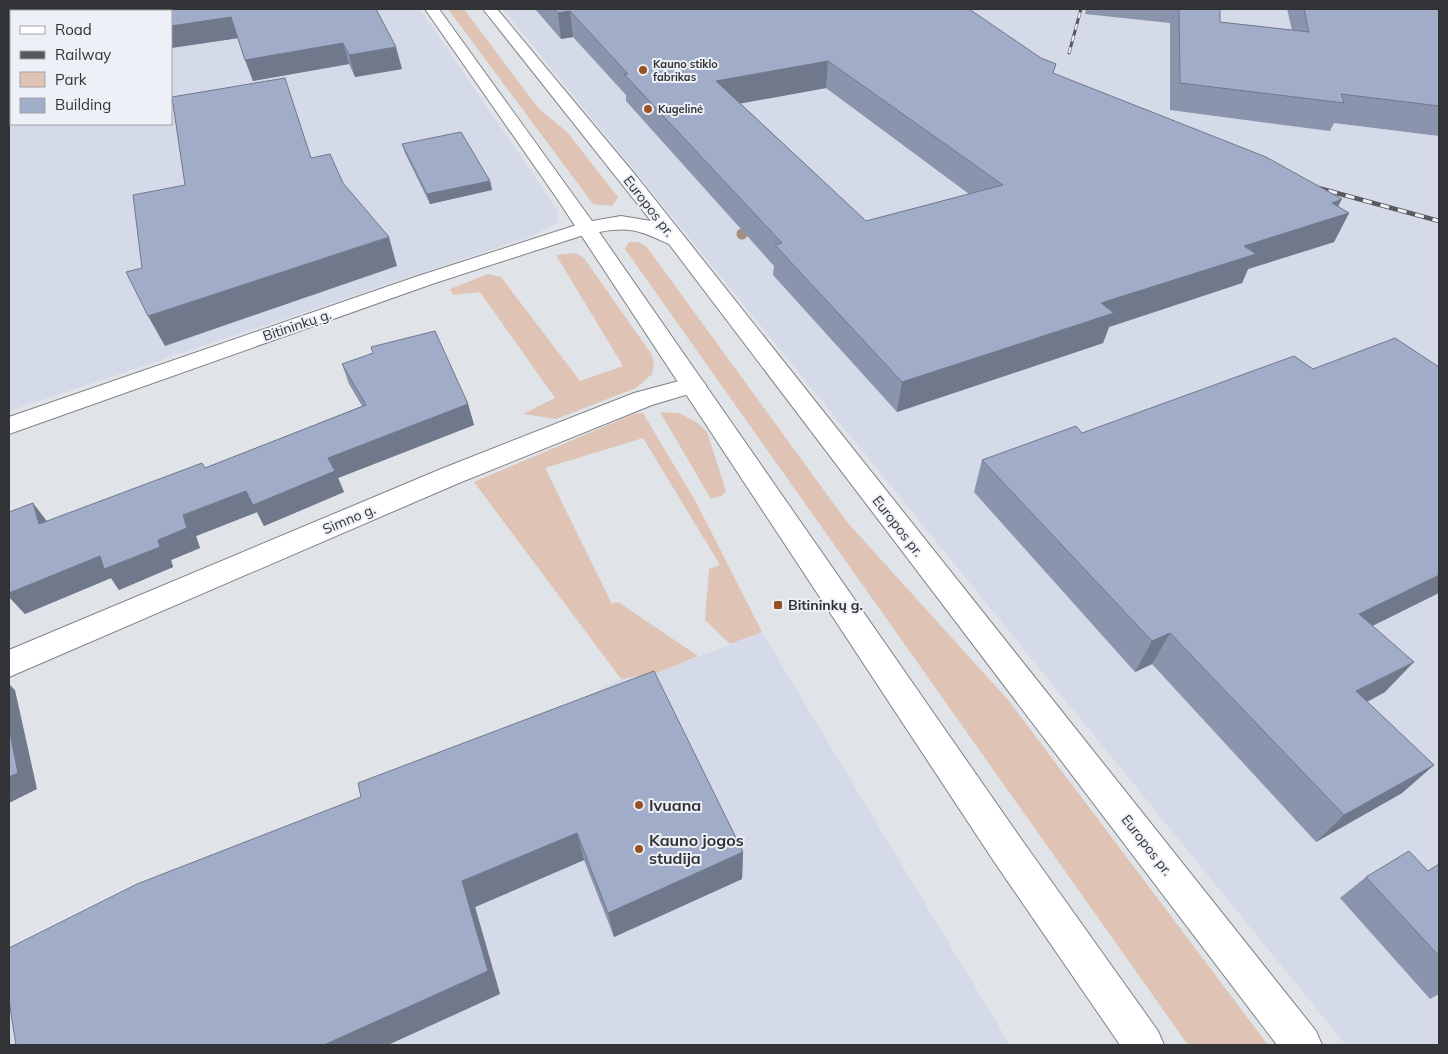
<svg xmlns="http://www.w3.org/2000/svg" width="1448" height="1054" font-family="Mulish,sans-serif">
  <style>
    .built { fill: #d4dae7 }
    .green { fill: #dfc4b5 }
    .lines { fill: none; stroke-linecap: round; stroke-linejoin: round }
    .minor-casing { stroke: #7f8186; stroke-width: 2 }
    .major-casing { stroke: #7f8186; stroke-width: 2 }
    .minor { fill: #fff; fill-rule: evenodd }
    .major { fill: #fff; fill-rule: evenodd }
    .rail-far1-casing { stroke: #58595d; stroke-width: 3 }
    .rail-casing { stroke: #58595d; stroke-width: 4.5 }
    .rail-far1 { stroke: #edf0f6; stroke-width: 2; stroke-dasharray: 6; stroke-linecap: butt }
    .rail { stroke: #edf0f6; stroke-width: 3; stroke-dasharray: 9; stroke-linecap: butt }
    .tree { fill: #a58e82 }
    .wall { fill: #8a94ac; fill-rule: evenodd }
    .shaded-wall { fill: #70788c }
    .building { fill: #a0acc8; stroke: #70788c; fill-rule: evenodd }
    .poi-dot { fill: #965225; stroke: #edf0f6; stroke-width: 2 }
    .labels { text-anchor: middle; stroke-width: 4; stroke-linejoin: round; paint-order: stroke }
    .far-poi-label { font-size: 11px; font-weight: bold; fill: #323336; stroke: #edf0f6; text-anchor: start }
    .street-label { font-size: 14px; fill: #323336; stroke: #edf0f6 }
    .poi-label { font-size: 14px; font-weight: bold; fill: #323336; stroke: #edf0f6; text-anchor: start }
    .near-poi-label { font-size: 16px; font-weight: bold; fill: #323336; stroke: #edf0f6; text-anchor: start }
  </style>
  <rect width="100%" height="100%" fill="#e0e3e8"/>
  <!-- built -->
  <g class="built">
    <path d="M44,9H420L558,211L557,223L529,237L9,411V57L11,54V124H171V11H42Z"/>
    <path d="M503,9H1439V1045H1346Z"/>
    <path d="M762,632L1010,1045H9V987L621,679L660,672Z"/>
  </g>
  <!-- green -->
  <g class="green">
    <path d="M448,9H464L539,109L567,132L618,197L612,206L593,204Z"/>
    <path d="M629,242H638L646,246L847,522L1009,701L1268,1045H1188L625,249Z"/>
    <path d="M576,253L584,258L652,355L654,364L652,374L636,388L556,419L523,414L555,398L480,292L453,295L450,289L488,274L501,277L580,381L623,366L556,255Z"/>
    <path d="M660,412L679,413L698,423L707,432L726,491L721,496L711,499Z"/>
    <path d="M643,413L697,504L762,632L730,644L705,620L709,569L720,565L643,438L545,468L612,604L618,602L698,656L660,672L621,679L474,482L634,414Z"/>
  </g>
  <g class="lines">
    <!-- minor casing -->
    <g class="minor-casing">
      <g id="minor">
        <path d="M586,222L593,224L596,228L593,232L432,284L9,434V417L418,276Z"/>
        <path d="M694,377L702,380L706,385L702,390L652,405L459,483L9,677V650L441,469L634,393Z"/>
      </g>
    </g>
    <!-- major casing -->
    <g class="major-casing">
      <path id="major" d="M425,9H439L592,221L621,216L651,221L483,9H497L637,177L1316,1031L1322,1045H1277L669,244C640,231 632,226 599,232L1019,836L1158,1031L1164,1045H1120L993,860L556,197Z"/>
    </g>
    <!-- minor -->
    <use href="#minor" class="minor"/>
    <!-- major -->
    <use href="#major" class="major"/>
    <!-- rail-far1 casing -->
    <g class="rail-far1-casing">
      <path id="rail-far1" d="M1069,53L1081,9"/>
    </g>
    <!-- rail casing -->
    <g class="rail-casing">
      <path id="rail" d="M1311,186L1439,221"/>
    </g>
    <!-- rail-far1 -->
    <use href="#rail-far1" class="rail-far1"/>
    <!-- rail -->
    <use href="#rail" class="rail"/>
  </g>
  <!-- trees -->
  <circle class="tree" cx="742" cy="234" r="5.5"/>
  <!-- wall -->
  <g class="wall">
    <path d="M376,9L402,69L355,77L349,64L253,81L238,38L171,48V11Z"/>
    <path d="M535,9H969L1053,73L1338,206L1349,213L1334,242L1248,269L1242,283L1109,327L1103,343L897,412L773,275L774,266L626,101V95L573,37L561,39ZM826,88L969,194L866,221L740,103Z"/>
    <path d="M1086,9H1220V22L1292,30L1287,9H1439V136L1334,123L1330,131L1170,110V23L1085,14Z"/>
    <path d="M402,144L490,181L492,190L430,204L405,153Z"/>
    <path d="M342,364L468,404L474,425L338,478L344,492L264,526L257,512L196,536L200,548L171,560L173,567L119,590L111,578L25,614L10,598L47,521L205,468L362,406L349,384Z"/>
    <path d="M1082,433L1373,626L1385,692L1367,702L1434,765L1402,793L1316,842L1152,664L1135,672L974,492L982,460Z"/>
    <path d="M361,797L743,852L742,879L614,937L584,860L475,907L500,994Z"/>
    <path d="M1439,864V994L1430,999L1340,898L1366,877L1428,871Z"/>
  </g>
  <!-- shaded-wall -->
  <g class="shaded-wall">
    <path d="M570,11L573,37L561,39L558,13Z"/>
    <path d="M231,17L239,38L171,48V26Z"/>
    <path d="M343,43L349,64L253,81L245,60Z"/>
    <path d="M396,47L402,69L355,77L349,55Z"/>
    <path d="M828,61L826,88L716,108V81Z"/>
    <path d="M490,181L492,190L430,204L427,194Z"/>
    <path d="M1342,199L1332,218L1349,213L1334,242L1248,269L1242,283L1109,327L1103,343L897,412L902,382L1244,246L1332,203Z"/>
    <path d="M389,237L397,266L165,346L148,316Z"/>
    <path d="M468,404L474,425L338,478L344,492L264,526L257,512L196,536L200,548L171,560L173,567L119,590L111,578L25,614L10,598H9V581L158,540L183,515L328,458Z"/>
    <path d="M33,503L49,524H39Z"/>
    <path d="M1439,575V593L1334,645L1359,614Z"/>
    <path d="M1170,633L1152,664L1135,672L1152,641Z"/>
    <path d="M1414,662L1385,692L1330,721L1356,691Z"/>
    <path d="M9,684L15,690L37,789L9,803Z"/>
    <path d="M1434,765L1402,793L1316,842L1344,815Z"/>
    <path d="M577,833L584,860L475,907L500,994L388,1045H324L462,881Z"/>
    <path d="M743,852L742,879L614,937L608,913Z"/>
  </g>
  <!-- building -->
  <g class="building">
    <path d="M59,9H376L396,47L349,55L343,43L245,60L231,17L171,26V11H59Z"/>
    <path d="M554,9H969L1041,58L1056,64L1053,73L1266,157L1342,199L1332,203L1349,213L1244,246L1256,254L1101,303L1114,313L902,382L775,245L782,243L624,74H628L570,11L558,13ZM828,61L1003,185L866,221L716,81Z"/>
    <path d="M1179,9H1220V22L1309,32L1304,9H1439V106L1341,94L1344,103L1180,83Z"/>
    <path d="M285,78L311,158L330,154L343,183L389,237L148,316L126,272L142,268L133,195L185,185L172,97Z"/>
    <path d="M461,132L490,181L427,194L402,144Z"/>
    <path d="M435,331L468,404L328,458L335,471L253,505L246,491L183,515L187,528L158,540L160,547L104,569L100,556L9,593V512L33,503L39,524L202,463L205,468L366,405L342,364L373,353L371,347Z"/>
    <path d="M1395,338L1439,367V575L1359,614L1414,662L1356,691L1434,765L1344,815L1170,633L1152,641L982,460L1076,426L1082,433L1294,356L1313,369Z"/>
    <path d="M654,671L743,852L608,913L577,833L462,881L488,971L324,1045H16L9,1001V948L137,884L361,797L358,783Z"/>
    <path d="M9,728L18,773L9,777Z"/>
    <path d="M1409,851L1428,871L1439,864V956L1366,877Z"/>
  </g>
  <!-- markers -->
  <g class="poi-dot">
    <circle cx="643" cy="70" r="5"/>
    <circle cx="648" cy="109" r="5"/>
    <rect x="773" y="600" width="10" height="10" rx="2.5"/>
    <circle cx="639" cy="805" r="5"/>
    <circle cx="639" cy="849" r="5"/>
  </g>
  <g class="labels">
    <!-- far-poi labels -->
    <g class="far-poi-label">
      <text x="653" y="68">Kauno stiklo<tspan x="653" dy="13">fabrikas</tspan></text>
      <text x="658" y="113">Kugelinė</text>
    </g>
    <!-- street labels -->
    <g class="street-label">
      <text transform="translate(649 206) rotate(52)" y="5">Europos pr.</text>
      <text transform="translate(297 325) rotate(-19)" y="5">Bitininkų g.</text>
      <text transform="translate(349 519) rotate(-23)" y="5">Simno g.</text>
      <text transform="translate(898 526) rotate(52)" y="5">Europos pr.</text>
      <text transform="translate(1147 845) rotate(52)" y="5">Europos pr.</text>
    </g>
    <!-- poi labels -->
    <g class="poi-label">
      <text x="788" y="610">Bitininkų g.</text>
    </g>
    <!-- near-poi labels -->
    <g class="near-poi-label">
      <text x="649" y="811">Ivuana</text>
      <text x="649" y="846">Kauno jogos<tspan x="649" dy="18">studija</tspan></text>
    </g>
  </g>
  <!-- border -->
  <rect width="1448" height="1054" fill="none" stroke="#323336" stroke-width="20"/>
  <!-- legend -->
  <rect x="10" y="10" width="162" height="115" fill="#edf0f6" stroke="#a2a4a9"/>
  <rect x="20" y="26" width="25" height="8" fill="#ffffff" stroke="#a2a4a9"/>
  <text x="55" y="35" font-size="15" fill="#323336">Road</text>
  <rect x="20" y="51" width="25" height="8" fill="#58595d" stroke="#a2a4a9"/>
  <text x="55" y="60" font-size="15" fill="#323336">Railway</text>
  <rect x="20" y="72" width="25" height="15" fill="#dfc4b5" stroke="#a2a4a9"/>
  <text x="55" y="85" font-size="15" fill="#323336">Park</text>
  <rect x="20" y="98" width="25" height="15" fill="#a0acc8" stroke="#a2a4a9"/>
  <text x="55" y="110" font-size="15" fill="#323336">Building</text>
</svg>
